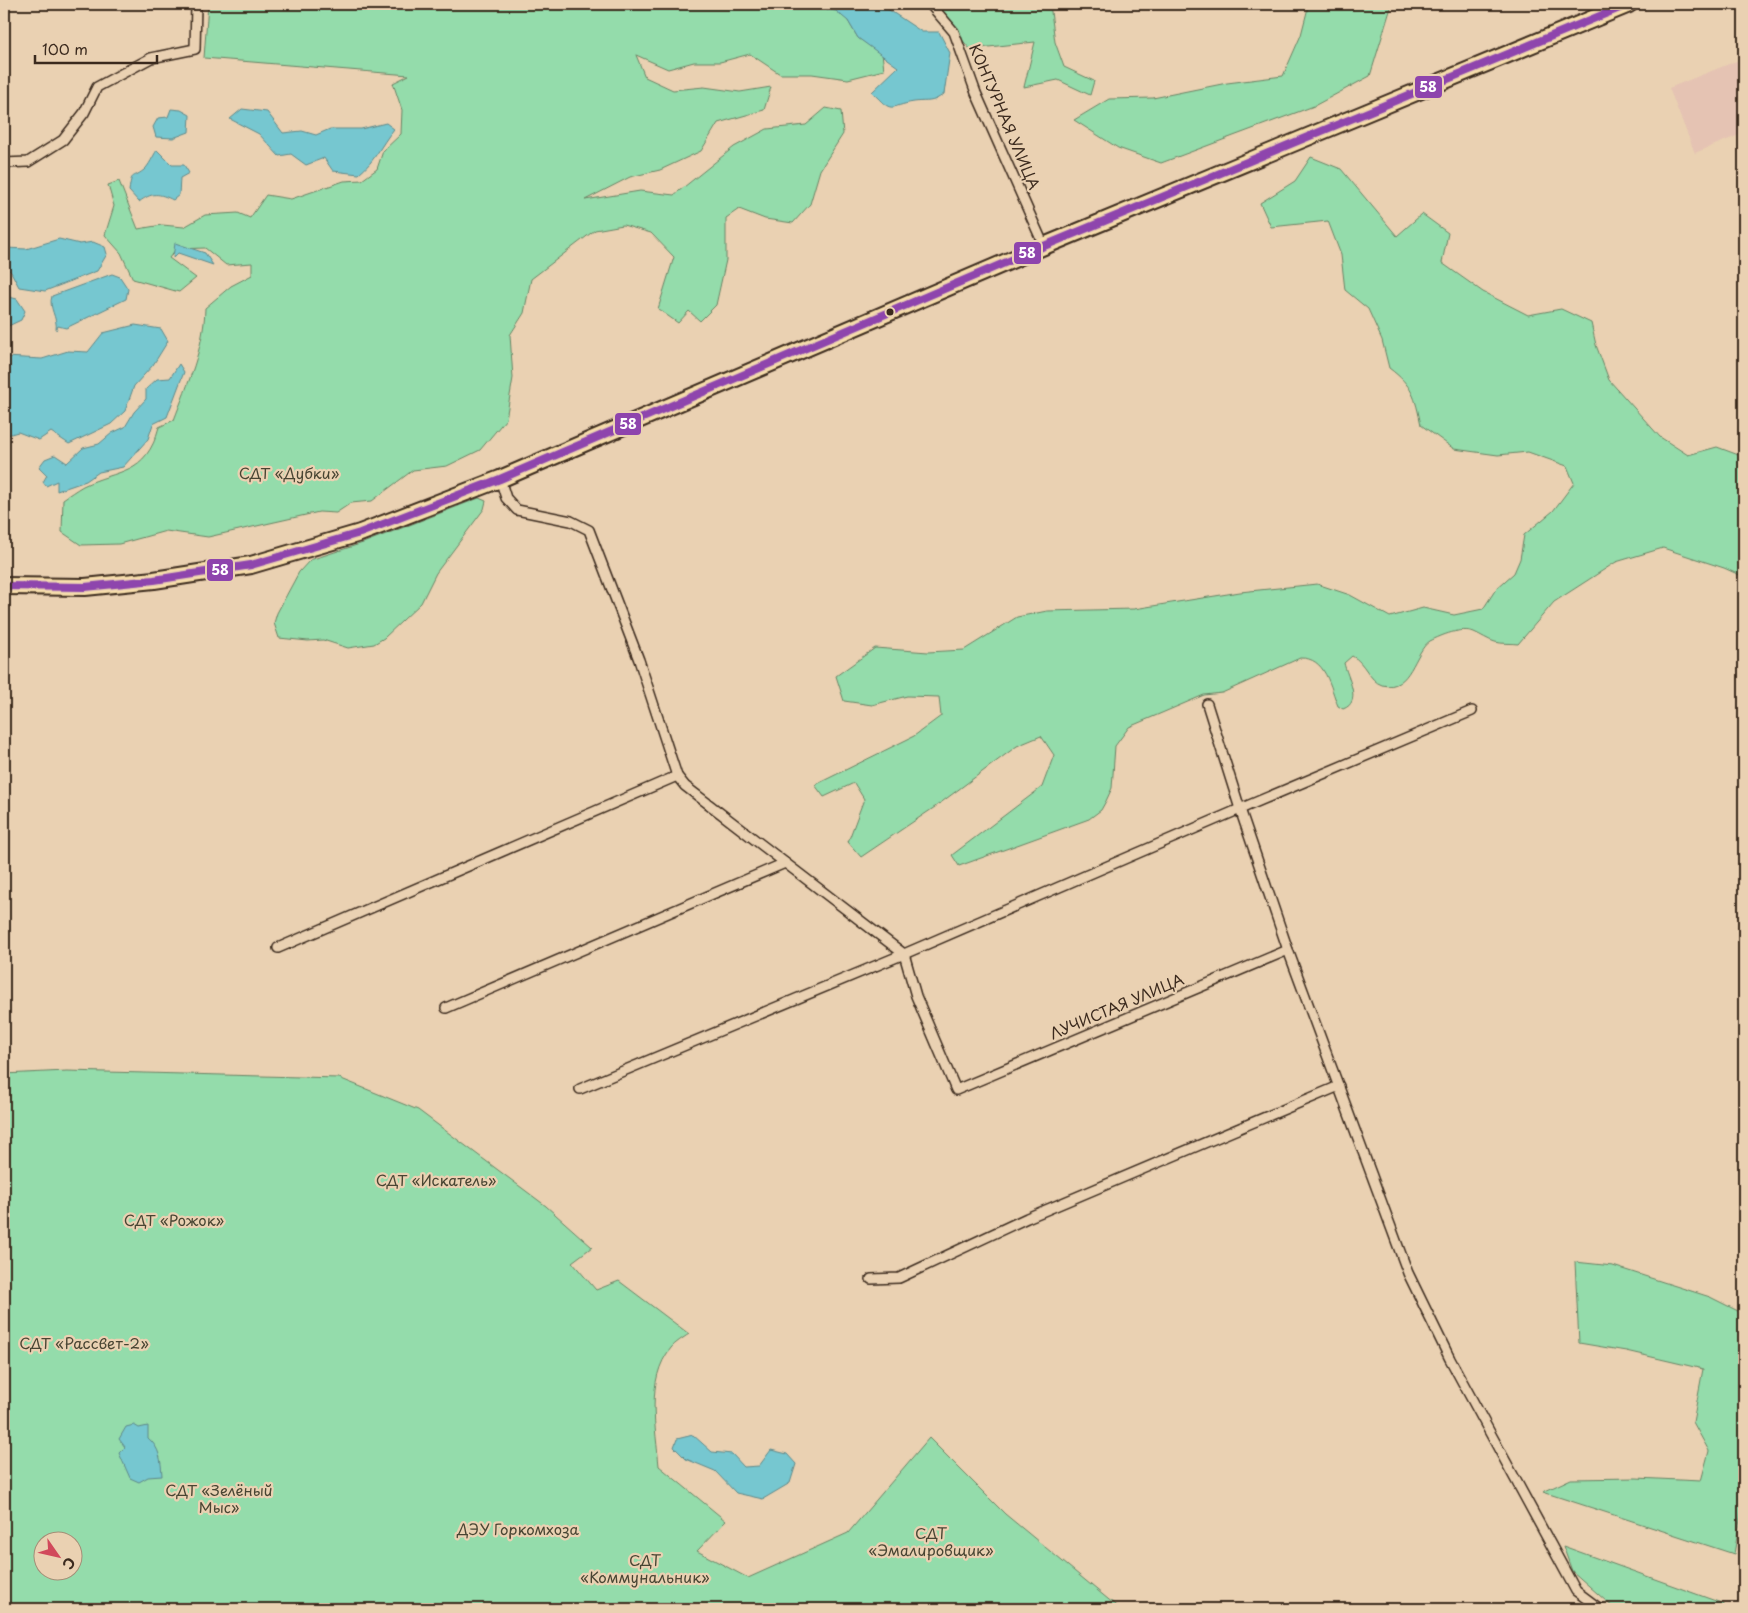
<svg xmlns="http://www.w3.org/2000/svg" width="1748" height="1613" font-family="'Playpen Sans',sans-serif">
  <style>
    .built { fill: #e5c3b3 }
    .green { fill: #94dcab; stroke: #688364; fill-rule: evenodd }
    .water { fill: #76c7d0; stroke: #5e8889 }
    .lines { fill: none; stroke-linecap: round; stroke-linejoin: round }
    .street-casing { stroke: #3b2a1e; stroke-width: 12 }
    .highway-casing { stroke: #3b2a1e; stroke-width: 20 }
    .street { stroke: #ead1b2; stroke-width: 9 }
    .highway { stroke: #f8deab; stroke-width: 16 }
    .bus-1-casing { stroke: #ead1b2; stroke-width: 11 }
    .bus-1 { stroke: #8e44ad; stroke-width: 8 }
    .bus-dot { fill: #3b2a1e; stroke: #ead1b2; stroke-width: 2 }
    .labels { text-anchor: middle; stroke-width: 4.5; stroke-linejoin: round; paint-order: stroke }
    .street-label { font-size: 15px; fill: #3b2a1e; stroke: #ead1b2 }
    .park-label { font-size: 15px; fill: #484533; stroke: #ead1b2 }
    .line-badge { stroke: #ead1b2; stroke-width: 2 }
    .badge-label { font-size: 14px; text-anchor: middle; font-weight: bold; fill: #fff }
  </style>
  <rect width="100%" height="100%" fill="#ead1b2"/>
  <filter id="ink" filterUnits="userSpaceOnUse"><feTurbulence type="fractalNoise" baseFrequency=".02" numOctaves="2"/><feDisplacementMap in="SourceGraphic" scale="10" xChannelSelector="R" yChannelSelector="G"/><feConvolveMatrix kernelMatrix="1 2 1 2 8 2 1 2 1" color-interpolation-filters="sRGB"/></filter>
  <g filter="url(#ink)">
    <!-- built -->
    <path class="built" d="M1744,58V133L1695,153L1669,88Z"/>
    <!-- green -->
    <g class="green">
      <path d="M208,4H791L841,9L858,38L882,53L884,70L848,79L812,74H780L750,54L720,62H694L668,69L636,55L645,77L673,90L704,87L740,92L771,87L764,110L718,123L701,151L660,170L630,177L585,200L640,191L674,195L734,147L767,129L806,125L826,108L841,111L843,134L820,170L810,204L793,223L765,219L739,209L726,218V260L716,305L700,321L689,311L678,323L658,309L674,257L651,233L623,225L595,230L531,279L524,313L510,335L513,378L506,419L480,450L447,466L413,470L372,501L351,503L336,513L319,512L208,537L166,531L119,544L81,545L62,532L63,499C69,495 76,490 83,486C118,469 146,476 159,427L174,420C188,383 204,348 205,308L231,286L252,275V263L226,265L205,248L176,249L169,258L196,278L179,292L133,279L121,253L105,235L114,206L108,185L119,181L138,229L162,225L184,227L205,215L238,213L250,218L266,195L291,199L344,181L362,180L377,169L383,151L401,134L402,110L393,83L409,75L204,58Z"/>
      <path d="M932,4H1050L1055,42L1064,67L1094,81L1090,95L1058,80L1024,87L1035,42L970,49Z"/>
      <path d="M1309,4H1392L1370,76L1314,106L1161,163L1118,148L1074,120L1109,99L1153,98L1227,83L1283,76L1301,35Z"/>
      <path d="M1311,157L1341,169L1397,236L1422,214L1448,233L1442,263L1483,292L1528,315L1561,309L1591,323L1596,345L1609,380L1660,437L1688,455L1717,447L1744,457V577L1724,568L1663,548L1616,562L1554,602L1518,644C1510,643 1502,644 1495,642C1488,640 1481,635 1474,632C1461,627 1442,635 1430,641C1414,651 1411,692 1382,685C1369,681 1365,662 1352,656L1344,663C1347,677 1363,702 1343,709L1338,706C1330,687 1326,657 1300,658L1222,693L1204,695L1129,727L1115,746L1112,788L1106,801L1101,810L1089,819L959,866L952,855L1042,787L1054,755L1041,736L1017,746L935,807L861,857L848,842L864,799L854,783L824,797L815,785L914,736L941,716L939,697L907,696L872,705L844,701L836,676L875,648L928,652L964,650L1017,617L1047,611L1134,609L1240,592L1317,584L1350,595L1390,617L1423,608L1454,615L1483,609L1496,589L1514,573L1520,559L1524,535L1553,511L1574,483L1567,466L1528,452L1498,455L1454,449L1421,425C1415,397 1413,386 1389,368L1382,340L1368,309L1345,290L1341,255L1328,221L1271,227L1260,203L1295,181Z"/>
      <path d="M479,498L486,501L484,509L436,573L421,603L384,638L374,644L348,648L323,640L308,641L279,638L274,623L277,613L299,572L310,560L363,543Z"/>
      <path d="M67,1071L339,1078L418,1110L546,1206L592,1247L572,1262L596,1290L619,1281L689,1334C683,1338 675,1343 671,1348C645,1379 656,1430 659,1466L726,1521L697,1551L748,1578L848,1533L929,1438L1005,1514L1120,1609H4V1074ZM42,1540H72V1570H42Z"/>
      <path d="M1575,1262L1613,1266L1710,1297L1744,1314V1497L1734,1554L1543,1492L1571,1479L1636,1478L1701,1481L1709,1451L1693,1422L1703,1369L1626,1351L1579,1343Z"/>
      <path d="M1563,1546L1724,1604L1723,1609H1615L1572,1571Z"/>
    </g>
    <!-- water -->
    <g class="water">
      <path d="M795,4H880L922,32H939L950,53L944,94C931,104 929,100 914,102C888,106 894,115 872,92L898,67L858,38L848,21L836,11Z"/>
      <path d="M171,109L181,110L190,115L189,132L173,138L156,137L153,127L158,118L168,117Z"/>
      <path d="M242,109L267,112L283,133L302,131L316,135L330,129H361L386,123L394,129C380,146 376,160 359,174L333,171L324,158L306,165L291,154L279,156L259,134L230,119Z"/>
      <path d="M157,150L172,165H184L189,173L180,178L179,195L173,200C159,193 152,192 139,202L129,191C132,171 131,180 144,170C149,166 153,156 157,150Z"/>
      <path d="M59,239L80,244L93,242L105,247L107,254L97,271L45,291L19,287L11,272L4,265V250L6,248L26,249Z"/>
      <path d="M175,243L205,253L213,265L178,253L173,258Z"/>
      <path d="M112,274L120,277L128,289L126,299L66,328L58,326L56,330C58,317 48,308 52,296Z"/>
      <path d="M9,297L17,299L25,311L21,320L4,328V298Z"/>
      <path d="M135,325L161,329L168,341L153,365L134,386L125,411L111,424L69,444L51,432L39,440L18,432L4,436V359L6,357L42,359L68,351L88,352L103,333Z"/>
      <path d="M179,364L184,372L167,417L153,424L148,439L123,467L99,472L86,481L57,491V481L46,486L43,482L47,475L39,467L45,459L55,455L67,463L83,448L99,444L112,433L125,427L134,412L146,399V389L157,379L170,378Z"/>
      <path d="M134,1425L139,1428L148,1426V1438C160,1448 161,1460 162,1476L148,1477L139,1482L130,1478L119,1453L125,1447L119,1439L126,1427Z"/>
      <path d="M693,1435L712,1452L732,1454L744,1467L759,1466L771,1450L787,1454L796,1464L790,1483L763,1499L736,1493L715,1471L686,1459L674,1447L677,1439Z"/>
    </g>
    <g class="lines">
      <!-- street casing -->
      <g class="street-casing">
        <g id="street">
          <path d="M930,4L954,32L976,93L1044,246"/>
          <path d="M4,163L28,162L63,140L84,113L97,87L151,58L195,49L196,4"/>
          <path d="M500,479L506,498L517,510L571,521L589,530L639,660L677,776L685,786L904,954L916,996L956,1090L1288,950"/>
          <path d="M1207,704L1240,809L1472,711"/>
          <path d="M278,948L677,776"/>
          <path d="M446,1008L785,863"/>
          <path d="M580,1089L904,954L1240,809L1288,950L1408,1273L1450,1359L1576,1591L1600,1609"/>
          <path d="M871,1279L899,1278L1027,1218L1339,1086"/>
        </g>
      </g>
      <!-- highway casing -->
      <g class="highway-casing">
        <path id="highway" d="M4,586L85,587L154,580L251,565L360,533L500,479L1044,246L1629,4"/>
      </g>
      <!-- street -->
      <use href="#street" class="street"/>
      <!-- highway -->
      <use href="#highway" class="highway"/>
      <!-- bus-1 casing -->
      <g class="bus-1-casing">
        <path id="bus-1" d="M4,586L85,587L154,580L251,565L360,533L500,479L1044,246L1629,4"/>
      </g>
      <!-- bus-1 -->
      <use href="#bus-1" class="bus-1"/>
    </g>
  </g>
  <!-- markers -->
  <circle class="bus-dot" cx="890" cy="312" r="4.5"/>
  <g class="labels">
    <!-- street labels -->
    <g class="street-label">
      <text transform="translate(1004 117) rotate(67)" y="5">КОНТУРНАЯ УЛИЦА</text>
      <text transform="translate(1117 1007) rotate(-23)" y="5">ЛУЧИСТАЯ УЛИЦА</text>
    </g>
    <!-- park labels -->
    <g class="park-label">
      <text x="289" y="479">СДТ «Дубки»</text>
      <text x="436" y="1186">СДТ «Искатель»</text>
      <text x="174" y="1226">СДТ «Рожок»</text>
      <text x="84" y="1349">СДТ «Рассвет-2»</text>
      <text x="219" y="1496">СДТ «Зелёный<tspan x="219" dy="17">Мыс»</tspan></text>
      <text x="518" y="1535">ДЭУ Горкомхоза</text>
      <text x="931" y="1539">СДТ<tspan x="931" dy="17">«Эмалировщик»</tspan></text>
      <text x="645" y="1566">СДТ<tspan x="645" dy="17">«Коммунальник»</tspan></text>
    </g>
  </g>
  <g class="line-badge">
    <rect x="1414" y="75" width="29" height="24" rx="5" fill="#8e44ad"/>
    <rect x="1013" y="241" width="29" height="24" rx="5" fill="#8e44ad"/>
    <rect x="614" y="412" width="28" height="24" rx="5" fill="#8e44ad"/>
    <rect x="206" y="558" width="28" height="24" rx="5" fill="#8e44ad"/>
  </g>
  <g class="badge-label">
    <text x="1428" y="92">58</text>
    <text x="1027" y="258">58</text>
    <text x="628" y="429">58</text>
    <text x="220" y="575">58</text>
  </g>
  <!-- margin -->
  <rect width="1748" height="1613" fill="none" stroke="#ead1b2" stroke-width="20"/>
  <rect x="10" y="10" width="1728" height="1593" fill="none" stroke="#3b2a1e" stroke-width="2" filter="url(#ink)"/>
  <!-- north arrow -->
  <g transform="translate(58 1556) rotate(124)"><circle r="24" fill="#ead1b2" stroke="#a48e77"/>
  <path d="M0-4L9 19L0 12L-9 19Z" fill="#d1495b"/>
  <text y="-8" font-size="14" font-weight="bold" text-anchor="middle" fill="#3b2a1e">С</text>
  </g>
  <!-- scale -->
  <path d="M35 55v8h122v-8" fill="none" stroke="#3b2a1e" stroke-width="2.5"/>
  <text x="42" y="55" font-size="15" fill="#3b2a1e" stroke="#ead1b2" stroke-width="4" paint-order="stroke">100 m</text>
</svg>
